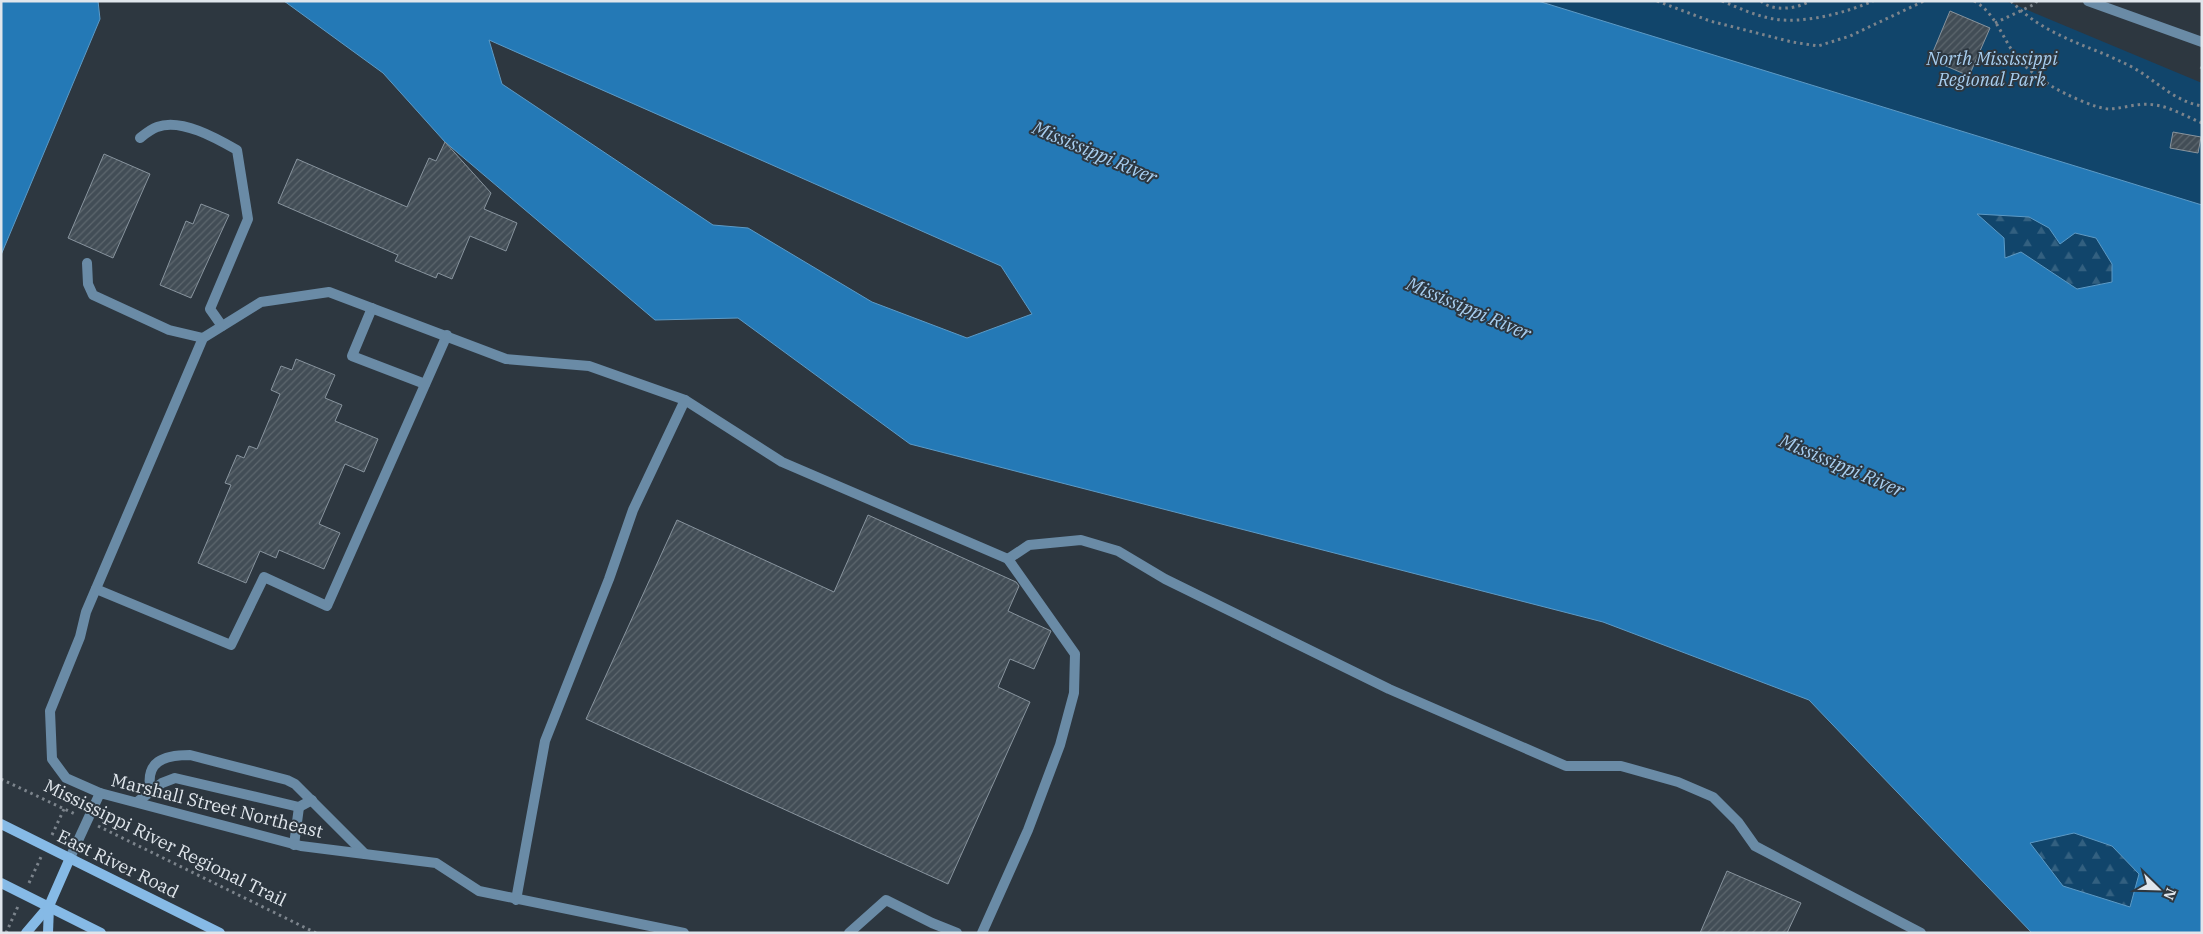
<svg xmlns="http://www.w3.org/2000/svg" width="2203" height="934" font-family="'IBM Plex Serif',serif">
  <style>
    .green { fill: #11456b }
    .forest { fill: url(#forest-firs) }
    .water { fill: #2479b6; stroke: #5c9ac6; fill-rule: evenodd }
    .building { fill: url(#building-hatch); stroke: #88949e }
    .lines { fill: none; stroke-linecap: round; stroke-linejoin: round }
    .path { stroke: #7c848c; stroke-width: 3; stroke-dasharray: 2.5 4; stroke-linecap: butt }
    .lane { stroke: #6a8ba6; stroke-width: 10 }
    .street { stroke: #6a8ba6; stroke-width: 10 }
    .secondary { stroke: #86bae6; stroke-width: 10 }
    .labels { text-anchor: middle; stroke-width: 4; stroke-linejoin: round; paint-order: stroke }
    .park-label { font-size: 18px; font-style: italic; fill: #a8ceef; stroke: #2d3740 }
    .street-label { font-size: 18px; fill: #e0e6ec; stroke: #2d3740 }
    .water-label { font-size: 19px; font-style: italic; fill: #a8ceef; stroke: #2d3740 }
  </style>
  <defs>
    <pattern id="forest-firs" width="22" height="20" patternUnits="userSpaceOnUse" patternTransform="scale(1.25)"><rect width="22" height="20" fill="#11456b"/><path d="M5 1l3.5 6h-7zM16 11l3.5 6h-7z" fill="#336080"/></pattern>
    <pattern id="building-hatch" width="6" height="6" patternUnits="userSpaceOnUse" patternTransform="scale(1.25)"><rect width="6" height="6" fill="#424d56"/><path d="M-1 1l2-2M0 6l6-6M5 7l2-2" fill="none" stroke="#5d676e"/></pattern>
  </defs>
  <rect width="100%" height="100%" fill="#2d3740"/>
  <!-- green -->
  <path class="green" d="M1538,1H2006L2202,83V205Z"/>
  <!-- forest -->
  <g class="forest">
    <path d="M1976,214L2029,217L2049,228L2096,238L2112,264V282L2077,289L2021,252L2005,259Z"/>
    <path d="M2074,833L2112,846L2140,875L2130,907L2063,886L2029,843Z"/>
  </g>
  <!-- water -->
  <g class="water">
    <path d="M1,1H98L100,19L1,255Z"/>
    <path d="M284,1H1538L2202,205V933H2032L1809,700L1603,622L910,444L738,318L655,320L445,142L383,73ZM489,40L1001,266L1032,314L967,338L872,302L748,228L713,225L502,84ZM1977,214L2029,217L2049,228L2060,244L2075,233L2096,238L2112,264V282L2077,289L2021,252L2005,258L2004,238ZM2074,833L2112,846L2139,874L2130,907L2063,886L2030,843Z"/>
  </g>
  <!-- building -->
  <g class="building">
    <path d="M1950,11L1990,28L1969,76L1930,59Z"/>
    <path d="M2173,132L2201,137L2198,153L2170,148Z"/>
    <path d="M445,142L491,193L484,209L517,223L506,251L470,236L452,279L438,273L436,278L395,261L398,255L278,203L297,159L407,207L429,158L436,161Z"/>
    <path d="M104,154L150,174L113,258L68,238Z"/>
    <path d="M201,204L229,215L191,298L160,285L186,221L193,224Z"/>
    <path d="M296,359L335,375L325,398L342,405L335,421L378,439L364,472L345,464L319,524L340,533L324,569L279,550L276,558L260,551L246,583L198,563L231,485L225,483L237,455L244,458L249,446L257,449L280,394L271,390L281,366L292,370Z"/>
    <path d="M868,515L1016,582L1019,586L1008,611L1051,631L1034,669L1010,659L998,687L1030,702L948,884L586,719L677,520L834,592Z"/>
    <path d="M1727,871L1801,903L1787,933H1700Z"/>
  </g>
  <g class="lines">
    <!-- path -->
    <g class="path">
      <path d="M1657,1L1710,21L1792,42L1818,46L1850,36L1924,1"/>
      <path d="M1722,1C1739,8 1756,16 1774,19C1804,24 1845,13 1873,1"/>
      <path d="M1761,1C1772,12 1797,9 1810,1"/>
      <path d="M1974,1C1994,12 2001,34 2013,52C2022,66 2039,78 2053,87C2065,94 2096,109 2110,109C2126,108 2139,102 2155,105C2171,107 2187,117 2202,123"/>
      <path d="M2011,1C2047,38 2088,44 2132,67C2156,80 2173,101 2202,106"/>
      <path d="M1995,23L2035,4L2037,1"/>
      <path d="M2201,69L2202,67"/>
      <path d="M1,779L77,815"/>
      <path d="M98,826L316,933"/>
      <path d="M52,835L64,809"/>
      <path d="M29,883L41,857"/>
      <path d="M6,933L19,904"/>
    </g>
    <!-- lane -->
    <g class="lane">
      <path d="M2088,1L2202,42"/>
      <path d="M140,138C145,134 151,129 157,127C181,118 216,138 237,150L248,219L210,309L222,326"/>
      <path d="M87,263L88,284L93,295L169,330L203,338"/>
      <path d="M372,308L352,356L425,384"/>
      <path d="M1008,559L1029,545L1081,540L1118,551L1165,579L1389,689L1566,766H1621L1678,782L1713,797L1738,822L1755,846L1921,933"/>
      <path d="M96,589L231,645L264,577L327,606L447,335"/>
      <path d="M151,792C144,761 164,755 190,755L287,780L295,784L365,854"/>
      <path d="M100,793L66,778L52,759L50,711L80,637L86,612L203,338L261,302L329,292L506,359L589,366L685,400L782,462L1008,559L1075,654L1074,693L1060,745L1028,830L982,933"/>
      <path d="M137,802L162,783L175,778L299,807L312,800"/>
      <path d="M294,845L299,807"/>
      <path d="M516,900L545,741L609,579L633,510L685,400"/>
    </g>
    <!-- street -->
    <g class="street">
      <path d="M70,858L100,793L301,846L436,863L479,891L684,933"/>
      <path d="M849,933L886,900L932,923L957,933"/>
    </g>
    <!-- secondary -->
    <g class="secondary">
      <path d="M1,824L220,933"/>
      <path d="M1,883L101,933"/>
      <path d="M26,933L49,906L70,858"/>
      <path d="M48,933L49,906"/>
    </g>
  </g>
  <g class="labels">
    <!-- park labels -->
    <g class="park-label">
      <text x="1992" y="65">North Mississippi<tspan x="1992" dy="21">Regional Park</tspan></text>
    </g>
    <!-- street labels -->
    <g class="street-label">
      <text transform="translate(217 806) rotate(14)" y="6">Marshall Street Northeast</text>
      <text transform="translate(165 843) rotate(26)" y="6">Mississippi River Regional Trail</text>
      <text transform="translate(118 864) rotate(26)" y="6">East River Road</text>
    </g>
    <!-- water labels -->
    <g class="water-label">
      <text transform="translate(1095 152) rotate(23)" y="7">Mississippi River</text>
      <text transform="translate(1469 308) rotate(23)" y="7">Mississippi River</text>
      <text transform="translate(1842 465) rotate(23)" y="7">Mississippi River</text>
    </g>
  </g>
  <!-- border -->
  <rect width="2203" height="934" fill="none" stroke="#e0e6ec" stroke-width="5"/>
  <!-- north arrow -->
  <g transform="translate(2158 889) rotate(113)" stroke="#2d3740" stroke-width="4" paint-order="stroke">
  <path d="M0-4L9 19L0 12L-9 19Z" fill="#e0e6ec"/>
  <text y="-8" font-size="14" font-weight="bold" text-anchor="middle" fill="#e0e6ec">N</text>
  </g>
</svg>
